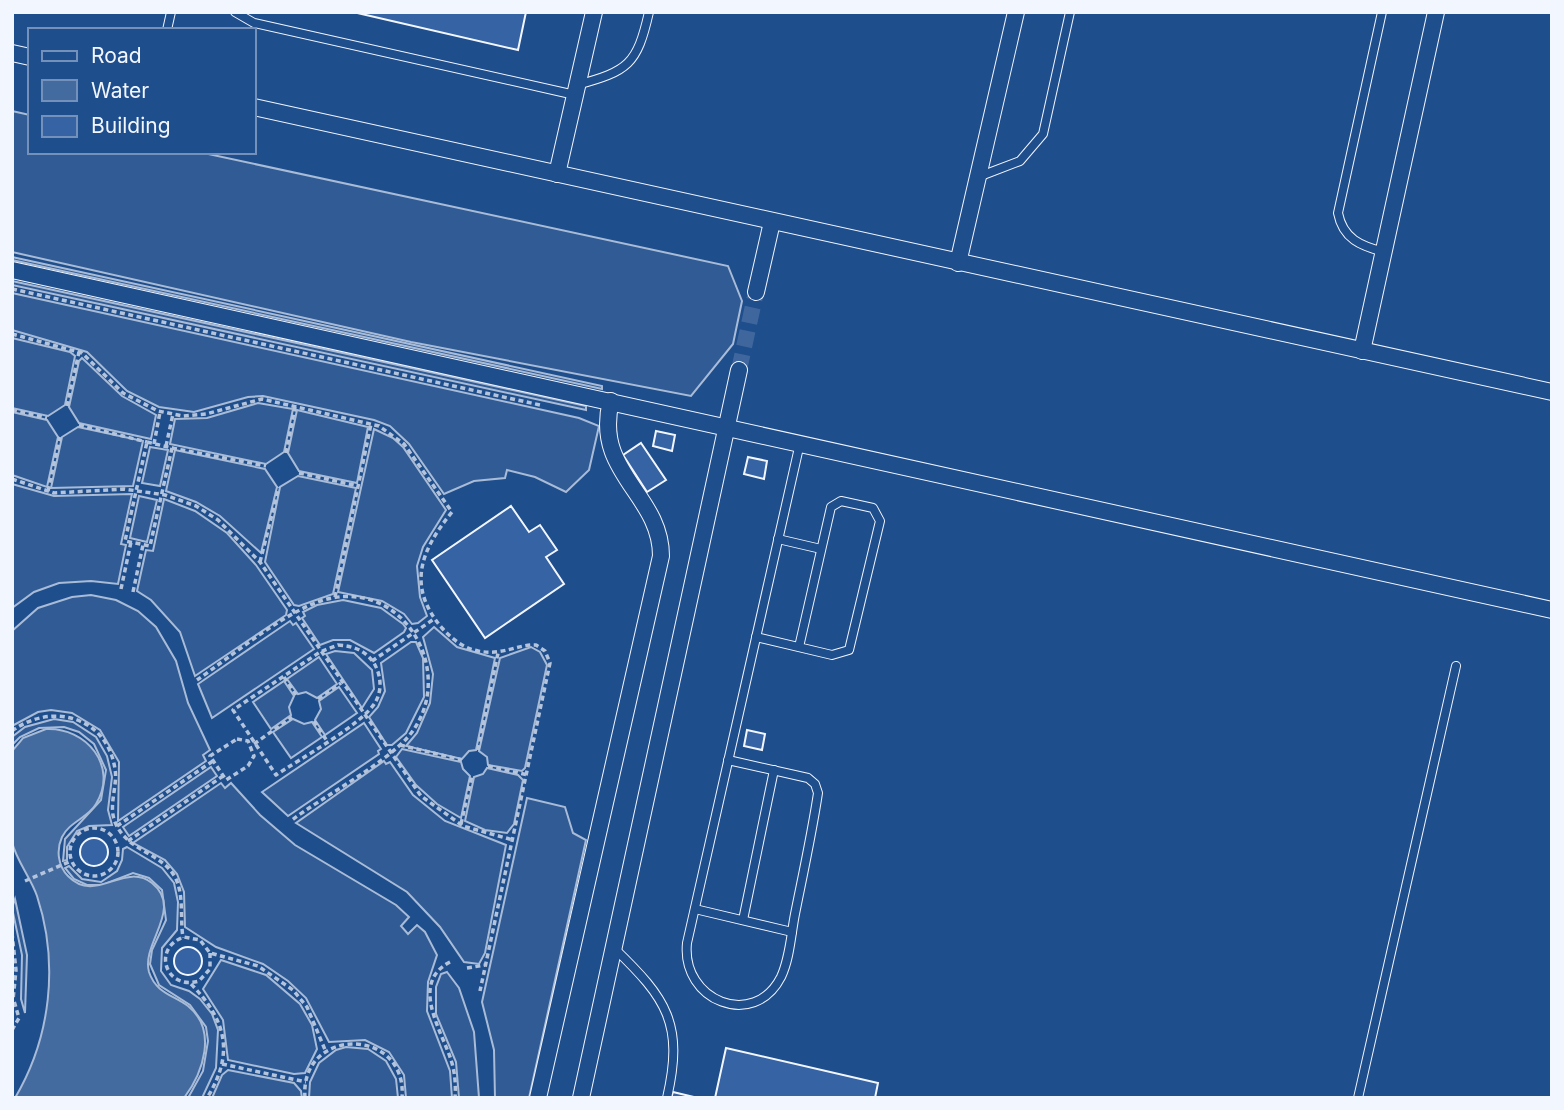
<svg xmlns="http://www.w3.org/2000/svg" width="1564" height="1110" font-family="Inter,sans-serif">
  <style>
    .built { fill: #305b95; stroke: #a8bbd7; stroke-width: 2 }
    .water { fill: #446ba0; stroke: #a8bbd7; stroke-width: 2 }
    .building { fill: #3563a3; stroke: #f2f6ff; stroke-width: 2 }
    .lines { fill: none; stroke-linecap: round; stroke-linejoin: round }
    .street-tunnel { stroke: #3f679d; stroke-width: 16; stroke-dasharray: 16 8; stroke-linecap: butt }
    .lane-casing { stroke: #f2f6ff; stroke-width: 10 }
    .street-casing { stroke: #f2f6ff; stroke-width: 18 }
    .path { stroke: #b3c4dc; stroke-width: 3.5; stroke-dasharray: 5 3.5; stroke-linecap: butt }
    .lane { stroke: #1f4e8c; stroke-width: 8 }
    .street { stroke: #1f4e8c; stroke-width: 16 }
  </style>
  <rect width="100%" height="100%" fill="#1f4e8c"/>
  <!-- built -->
  <g class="built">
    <path d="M12,111L30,115V152H199L728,266L742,301L733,344L691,396L411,342L12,252Z"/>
    <path d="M12,257L602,386V389L12,260Z"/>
    <path d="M12,281L586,406V410L12,285Z"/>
    <path d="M12,293L579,418L599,426L589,470L566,492L535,477L507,470L505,478L474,481L444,494L409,444L390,426L374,420L263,396L248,397L194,412L159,407L127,391L87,352L12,330Z"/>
    <path d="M12,338L70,352L75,356L65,405L48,416L12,408Z"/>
    <path d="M82,358L122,396L156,415L151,439L79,423L69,407L79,361Z"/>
    <path d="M258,403L293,409L284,452L266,464L170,444L175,419L207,418Z"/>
    <path d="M297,410L368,427L357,483L299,471L288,453Z"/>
    <path d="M12,412L47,420L58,437L47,487L12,475Z"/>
    <path d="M78,427L143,441L133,486L51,488L62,437Z"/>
    <path d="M374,429L393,438L403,447L446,510L423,547L417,566L420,597L427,616L418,623L412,624L404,614L382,601L338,592Z"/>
    <path d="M150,447L168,450L160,486L142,483Z"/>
    <path d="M175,450L265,469L277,487L261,553L220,516L196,502L166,491Z"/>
    <path d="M298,476L356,488L333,594L299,606L294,605L265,562L280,487Z"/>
    <path d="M12,484L54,496L132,494L121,544L126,545L118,584L91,581L59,583L34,592L12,608Z"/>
    <path d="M139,496L157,500L147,542L130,538Z"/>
    <path d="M164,499L195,511L227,533L256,565L287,610L286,615L195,676L180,632L151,600L137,591L146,550L153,551Z"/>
    <path d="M72,597L91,595L116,600L138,611L156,627L176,661L188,703L210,750L203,755L206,761L118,821L119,762L100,730L72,713L51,710L38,712L12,726V631L38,608Z"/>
    <path d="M343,600L381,608L403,624L406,628L404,632L374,653L350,640H333L320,645L302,618L305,616L303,612L317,605Z"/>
    <path d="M290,621L293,625L296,623L314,649L212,718L198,684Z"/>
    <path d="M434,627L457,647L495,658L476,750L469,751L462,759L406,746L417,733L430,703L433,674L423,637Z"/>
    <path d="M411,642H416L423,658L424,697L406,733L392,745H387L369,717L378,707L385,691L381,663Z"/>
    <path d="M531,647L540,652L547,665L525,768L522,771L488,765L487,757L479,751L500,658Z"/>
    <path d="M335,651L354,653L372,670L374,689L362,708L326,654Z"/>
    <path d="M319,657L337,684L317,698L306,692L298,694L287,679Z"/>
    <path d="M284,681L294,696L289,707L291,715L271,729L253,702Z"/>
    <path d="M339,687L357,713L325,735L315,720L321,709L319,701Z"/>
    <path d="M54,719L73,722L96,737L107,756L112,777L108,810L112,825L89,826L77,831L67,847V860L63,861L65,839L101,800L106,770L94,744L79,732L64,727L39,728L20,737L12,745V737L25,727Z"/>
    <path d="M293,719L304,724L312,722L322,737L291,758L273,732Z"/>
    <path d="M364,723L381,749L378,751L379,754L288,816L262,792Z"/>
    <path d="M402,749L461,762L463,769L470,776L461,818L437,804L416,785L396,757Z"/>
    <path d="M384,761L386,764L390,762L413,795L445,821L506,845L485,953L479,964L464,962L440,927L407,892L296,823Z"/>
    <path d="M211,767L217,776L129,836L123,827Z"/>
    <path d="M487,768L518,775L523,780L514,824L507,833L485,830L465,821L474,777L483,774Z"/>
    <path d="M221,783L225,788L231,783L260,815L295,845L396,905L409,917L401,926L408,934L417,925L425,932L437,955L428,982L427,1011L450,1071L452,1098H406L404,1075L389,1052L365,1040L329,1042L306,998L288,981L263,964L216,947L185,927L184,892L177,874L165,860L133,843Z"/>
    <path d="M527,798L565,807L573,833L586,840L529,1098H495L494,1050L482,1002Z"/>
    <path d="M127,847L162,868L174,883L178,902L177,930L162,948L161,971L171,985L189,991L200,999L212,1014L218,1030L216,1068L202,1098H188L203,1071L208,1041L206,1027L190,1005L159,985L150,964L152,950L166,920L162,890L149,878L133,873L102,885H87L74,879L65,868L69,866L82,879L101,882L117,871L122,860L123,849Z"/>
    <path d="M15,899L27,955L25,1013L21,999L22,955L12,908Z"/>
    <path d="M221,960L266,975L300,1004L312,1025L317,1049L305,1073L294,1074L228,1060L223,1020L203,989Z"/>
    <path d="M447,972L459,988L474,1032L479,1098H459L456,1062L436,1014V987L441,974Z"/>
    <path d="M346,1047L368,1049L386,1061L396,1079L398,1098H309L310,1082L319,1063L336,1050Z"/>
    <path d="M228,1070L294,1083L301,1091L302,1098H212L222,1075Z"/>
  </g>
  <!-- water -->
  <path class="water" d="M46,729C86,727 119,766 96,804C88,818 69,822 62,837C56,850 58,866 68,876C96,905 124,861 152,883C184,909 141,943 149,972C156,993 173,995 188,1006C218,1030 203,1073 184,1098H15C51,1037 59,963 37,896C31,878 16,860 12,842C7,816 12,778 12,751L23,738Z"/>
  <!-- building -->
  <g class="building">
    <path d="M353,12H526L518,50Z"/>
    <path d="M656,431L675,435L672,451L653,446Z"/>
    <path d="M641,443L666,480L647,492L623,455Z"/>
    <path d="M748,457L767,461L764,479L744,474Z"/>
    <path d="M511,506L529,532L540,525L557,550L546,557L564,584L485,638L432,560Z"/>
    <path d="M747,730L765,734L762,750L744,746Z"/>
    <circle cx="94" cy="852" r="14"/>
    <circle cx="188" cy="961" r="14"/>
    <path d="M726,1048L878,1083L875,1098H715Z"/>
    <path d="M673,1092L698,1098H671Z"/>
  </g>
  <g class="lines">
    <!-- street-tunnel -->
    <path class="street-tunnel" d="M739,370L756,292"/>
    <!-- lane casing -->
    <g class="lane-casing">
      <g id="lane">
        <path d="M235,12L254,23L575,95"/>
        <path d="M1382,12L1338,213C1343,239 1361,246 1384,252"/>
        <path d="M167,30L171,12"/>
        <path d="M577,85C628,71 637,65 649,12"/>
        <path d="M978,177L1020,161L1043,134L1070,12"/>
        <path d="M778,539L821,549"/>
        <path d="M756,637L832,655L849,650L880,521L873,508L841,501L831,507L799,647"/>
        <path d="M728,760L808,778L815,784L818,793C812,833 803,874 795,914C791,934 790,958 781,977C754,1030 681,1001 687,943L800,443"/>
        <path d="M695,909L792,932"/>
        <path d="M743,920L774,770"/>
        <path d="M614,948C667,999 684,1024 667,1098"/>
        <path d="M1358,1098L1456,666"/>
      </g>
    </g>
    <!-- street casing -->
    <g class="street-casing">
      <g id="street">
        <path d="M12,53L30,57"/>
        <path d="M254,107L1552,392"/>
        <path d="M557,174L594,12"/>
        <path d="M958,263L1016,12"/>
        <path d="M12,270L1552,610"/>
        <path d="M756,292L772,222"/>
        <path d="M1362,351L1436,12"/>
        <path d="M538,1098L661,556C661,494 593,473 611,401"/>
        <path d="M581,1098L739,370"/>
      </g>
    </g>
    <!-- path -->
    <g class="path">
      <path d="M12,289L540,405"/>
      <path d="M12,334L82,353L123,393L158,411L183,416L206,414L262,399L379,426L404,444L452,512C421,550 406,586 442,628C452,639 463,648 478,651C502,656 518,644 536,645L545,651L550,663L480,991"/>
      <path d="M67,406L79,352"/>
      <path d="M12,410L47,418"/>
      <path d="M79,425L147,442"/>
      <path d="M147,442L172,448L150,546L125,541Z"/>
      <path d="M154,444L160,412"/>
      <path d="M166,446L173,414"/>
      <path d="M172,448L266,466"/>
      <path d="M286,453L295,407"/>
      <path d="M299,473L358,486"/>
      <path d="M12,479L54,493L124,489L165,495L196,506L218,520L260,562L421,796L463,826L513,840"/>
      <path d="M48,491L60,437"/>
      <path d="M260,562L279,487"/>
      <path d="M121,589L131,542"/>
      <path d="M133,592L143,545"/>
      <path d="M335,597L371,424"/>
      <path d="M338,645C354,646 367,651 375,665C381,676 382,690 376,701C365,723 298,760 276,775L233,710L320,652Z"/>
      <path d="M372,661L434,619"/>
      <path d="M284,677L296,695"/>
      <path d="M197,680C232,656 292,605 332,598C409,583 458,679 408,737C383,765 324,796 292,820"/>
      <path d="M318,699L341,683"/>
      <path d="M314,721L327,741"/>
      <path d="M12,731C51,702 107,716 115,769C118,786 108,805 115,822C128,853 163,852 176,879C184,897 180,918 183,938"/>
      <path d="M237,739L248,741L254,756L248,766L226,780L210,756Z"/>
      <path d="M254,744L292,717"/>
      <path d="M400,745L462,760"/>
      <path d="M478,750L498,653"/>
      <path d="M488,766L528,775"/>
      <path d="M461,824L472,776"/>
      <path d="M117,826L213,761"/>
      <circle cx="94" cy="852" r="24"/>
      <path d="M128,841L223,776"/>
      <path d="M25,881L71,861"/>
      <path d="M12,933L16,970L13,1000"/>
      <path d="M210,953V969L199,981C166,991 151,948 184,937L200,940L210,953L258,966L293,990L307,1007L326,1052"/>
      <path d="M450,962C409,983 442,1031 451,1060C455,1072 456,1085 455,1098"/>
      <path d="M467,968L485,965"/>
      <path d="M191,984C226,1020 235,1053 207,1098"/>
      <path d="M12,1030L19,1018L14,1001"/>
      <path d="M222,1064L306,1082"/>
      <path d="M305,1098C299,1026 408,1026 402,1098"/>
    </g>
    <!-- lane -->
    <use href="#lane" class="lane"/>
    <!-- street -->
    <use href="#street" class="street"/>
  </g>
  <!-- border -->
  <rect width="1564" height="1110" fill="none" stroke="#f2f6ff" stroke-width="28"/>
  <!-- legend -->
  <rect x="28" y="28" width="228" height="126" fill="#1f4e8c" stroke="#7391ba" stroke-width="2"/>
  <rect x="42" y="51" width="35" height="10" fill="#1f4e8c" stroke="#7391ba" stroke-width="2"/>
  <text x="91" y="63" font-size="21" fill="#f2f6ff">Road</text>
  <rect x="42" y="80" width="35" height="21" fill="#446ba0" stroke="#7391ba" stroke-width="2"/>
  <text x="91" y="98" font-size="21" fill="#f2f6ff">Water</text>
  <rect x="42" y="116" width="35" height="21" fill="#3563a3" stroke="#7391ba" stroke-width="2"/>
  <text x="91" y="133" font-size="21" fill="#f2f6ff">Building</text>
</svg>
